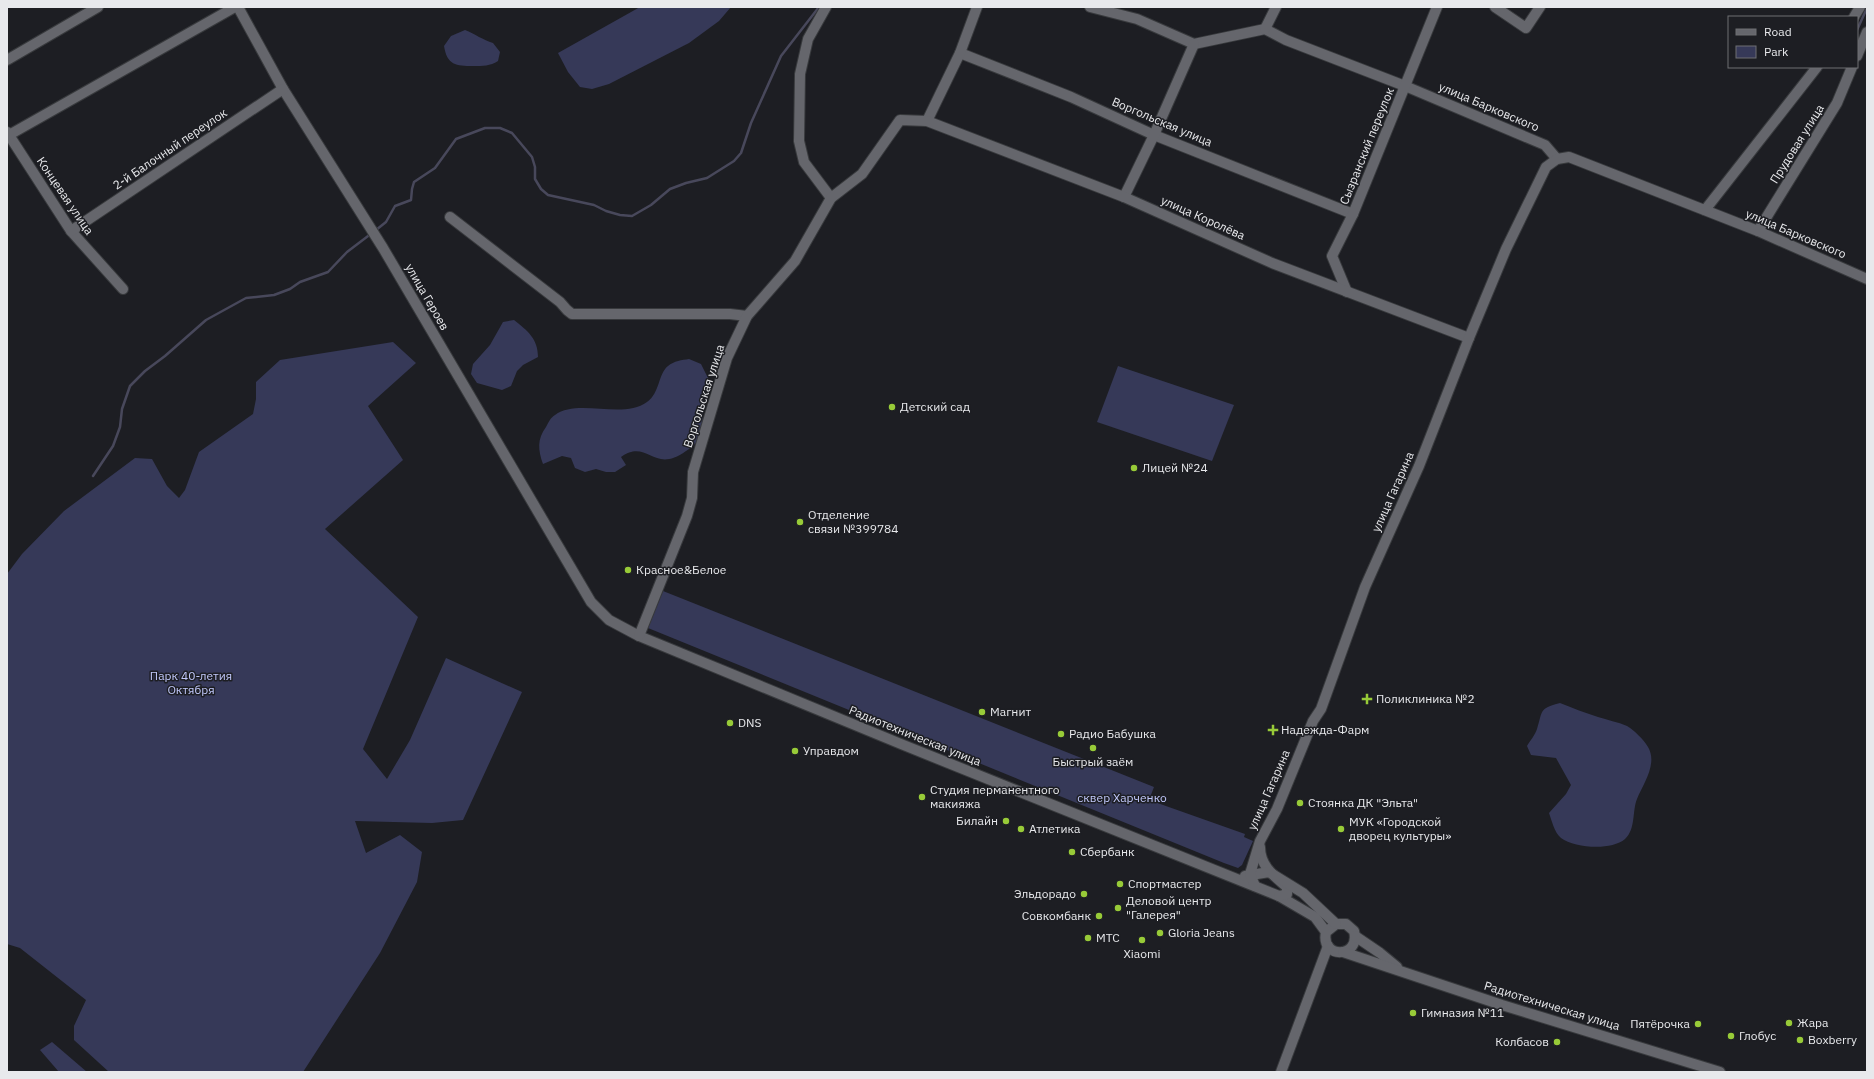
<svg xmlns="http://www.w3.org/2000/svg" width="1874" height="1079" font-family="'IBM Plex Sans',sans-serif">
  <style>
    .green { fill: #363958 }
    .lines { fill: none; stroke-linecap: round; stroke-linejoin: round }
    .stream { stroke: #48485b; stroke-width: 2.5 }
    .minor-casing { stroke: #383a3d; stroke-width: 12 }
    .minor { stroke: #65666c; stroke-width: 10 }
    .poi-dot { fill: #98cb38; stroke: #1d1e23; stroke-width: 1.5 }
    .labels { text-anchor: middle; stroke-width: 3; stroke-linejoin: round; paint-order: stroke }
    .street-label { font-size: 12px; fill: #e8e9ec; stroke: #1d1e23 }
    .poi-label { font-size: 12px; fill: #e8e9ec; stroke: #1d1e23; text-anchor: start }
    .park-label { font-size: 12px; fill: #c2c9fc; stroke: #1d1e23 }
  </style>
  <rect width="100%" height="100%" fill="#1d1e23"/>
  <!-- green -->
  <g class="green">
    <path d="M640,7H731L719,21L689,43L609,84L592,89L580,87L568,72L558,53Z"/>
    <path d="M465,30C475,34 483,40 493,43L500,52L498,61C490,66 483,66 473,66C456,66 447,65 444,46L451,36Z"/>
    <path d="M514,320C528,331 538,339 538,357L523,365L517,371L511,386L502,390L477,383L471,374L473,364L490,345L503,322Z"/>
    <path d="M393,342L416,363L368,406L403,460L325,529L418,617L363,749L387,779L410,740L446,658L522,692L463,820L432,823L355,821L366,853L400,835L422,852L417,882L380,953L303,1072H109L74,1040V1026L86,1000L20,948L7,944V574L22,554L64,511L135,458L152,459L167,486L179,498L185,490L199,452L253,414L256,399V382L280,360Z"/>
    <path d="M689,359L701,364L708,378C706,388 703,398 702,408C702,416 704,429 701,436C698,442 691,448 686,451C653,475 648,438 621,457L626,465L615,472H606L596,469L585,472L575,468L571,458L562,456L543,464C538,450 537,439 546,427C548,423 551,417 555,415C578,398 623,420 647,402C660,393 658,374 668,366C674,361 682,360 689,359Z"/>
    <path d="M1118,366L1234,405L1212,461L1097,422Z"/>
    <path d="M663,591L1154,787L1149,800L1245,834L1244,837L1253,841L1242,865L1238,868L1224,863L648,628Z"/>
    <path d="M1560,703C1573,708 1585,713 1598,717C1607,720 1618,722 1627,726C1634,730 1644,740 1648,747C1658,764 1643,784 1637,799C1632,811 1636,829 1625,839C1611,851 1575,848 1561,838C1554,832 1552,821 1549,813L1566,794L1571,785L1556,758L1531,755L1527,746C1530,741 1535,735 1537,729C1543,711 1538,709 1560,703Z"/>
    <path d="M52,1042L87,1072H59L40,1050Z"/>
  </g>
  <g class="lines">
    <!-- stream -->
    <g class="stream">
      <path d="M1857,30L1867,8"/>
      <path d="M376,230L386,222L395,206L411,200L412,189L414,182L435,168L456,139L485,128H500L512,133L532,157L535,167V179L541,189L548,195L594,205L606,211L620,215L632,216L651,205L670,189L686,183L707,178L734,161L741,153L751,123L781,56L819,7"/>
      <path d="M93,476L113,446L120,427L122,409L130,386L145,371L165,356L206,320L246,298L274,295L290,289L300,282L328,272L347,252L372,233"/>
    </g>
    <!-- minor casing -->
    <g class="minor-casing">
      <g id="minor">
        <path d="M238,7L283,89L383,248L591,602L609,620L639,636L901,744L1279,896L1315,917L1326,932C1320,959 1361,959 1354,931L1346,924H1336L1326,932"/>
        <path d="M826,7L808,39L800,74L799,141L804,162L831,198"/>
        <path d="M1090,7L1137,19L1194,44L1265,29L1286,40L1405,86L1545,145L1557,159"/>
        <path d="M1495,7L1526,28L1540,7"/>
        <path d="M1854,17L1860,7"/>
        <path d="M1265,29L1276,7"/>
        <path d="M960,53L1071,97L1154,135L1353,214"/>
        <path d="M1857,56L1867,32"/>
        <path d="M7,60L98,7"/>
        <path d="M927,121L960,53L977,7"/>
        <path d="M7,132L71,231L123,289"/>
        <path d="M9,135L235,7"/>
        <path d="M1124,197L1154,135L1194,44"/>
        <path d="M1705,210L1817,67"/>
        <path d="M450,217L560,302L567,310L572,314H730L747,316"/>
        <path d="M71,231L283,89"/>
        <path d="M1758,231L1837,103L1852,67"/>
        <path d="M1347,292L1332,256L1353,214L1437,7"/>
        <path d="M639,636L687,516L692,498L693,472L727,358L747,316L795,261L831,198L862,174L900,120L927,121L1124,197L1272,263L1469,338"/>
        <path d="M1260,847C1260,866 1274,876 1287,887V894L1279,896"/>
        <path d="M1245,876L1269,872L1303,893L1336,924"/>
        <path d="M1255,886L1250,874L1260,841L1277,809L1313,721L1321,709L1365,587L1419,466L1469,338L1506,249L1546,167L1557,159L1569,157L1758,231L1867,279"/>
        <path d="M1355,936L1380,953L1397,967"/>
        <path d="M1343,952L1502,1005L1720,1072"/>
        <path d="M1281,1072L1328,946"/>
      </g>
    </g>
    <!-- minor -->
    <use href="#minor" class="minor"/>
  </g>
  <!-- markers -->
  <g class="poi-dot">
    <circle cx="892" cy="407" r="4"/>
    <circle cx="1134" cy="468" r="4"/>
    <circle cx="800" cy="522" r="4"/>
    <circle cx="628" cy="570" r="4"/>
    <path d="M1365 693h4v4h4v4h-4v4h-4v-4h-4v-4h4z"/>
    <circle cx="982" cy="712" r="4"/>
    <circle cx="730" cy="723" r="4"/>
    <path d="M1271 724h4v4h4v4h-4v4h-4v-4h-4v-4h4z"/>
    <circle cx="1061" cy="734" r="4"/>
    <circle cx="1093" cy="748" r="4"/>
    <circle cx="795" cy="751" r="4"/>
    <circle cx="922" cy="797" r="4"/>
    <circle cx="1300" cy="803" r="4"/>
    <circle cx="1006" cy="821" r="4"/>
    <circle cx="1021" cy="829" r="4"/>
    <circle cx="1341" cy="829" r="4"/>
    <circle cx="1072" cy="852" r="4"/>
    <circle cx="1120" cy="884" r="4"/>
    <circle cx="1084" cy="894" r="4"/>
    <circle cx="1118" cy="908" r="4"/>
    <circle cx="1099" cy="916" r="4"/>
    <circle cx="1160" cy="933" r="4"/>
    <circle cx="1088" cy="938" r="4"/>
    <circle cx="1142" cy="940" r="4"/>
    <circle cx="1413" cy="1013" r="4"/>
    <circle cx="1789" cy="1023" r="4"/>
    <circle cx="1698" cy="1024" r="4"/>
    <circle cx="1731" cy="1036" r="4"/>
    <circle cx="1800" cy="1040" r="4"/>
    <circle cx="1557" cy="1042" r="4"/>
  </g>
  <g class="labels">
    <!-- street labels -->
    <g class="street-label">
      <text transform="translate(1489 107) rotate(23)" y="4">улица Барковского</text>
      <text transform="translate(1162 122) rotate(23)" y="4">Воргольская улица</text>
      <text transform="translate(1797 144) rotate(-58)" y="4">Прудовая улица</text>
      <text transform="translate(1367 146) rotate(-68)" y="4">Сызранский переулок</text>
      <text transform="translate(170 149) rotate(-34)" y="4">2-й Балочный переулок</text>
      <text transform="translate(65 196) rotate(56)" y="4">Концевая улица</text>
      <text transform="translate(1203 218) rotate(24)" y="4">улица Королёва</text>
      <text transform="translate(1796 234) rotate(23)" y="4">улица Барковского</text>
      <text transform="translate(427 297) rotate(60)" y="4">улица Героев</text>
      <text transform="translate(704 396) rotate(-72)" y="4">Воргольская улица</text>
      <text transform="translate(1393 492) rotate(-66)" y="4">улица Гагарина</text>
      <text transform="translate(915 736) rotate(22)" y="4">Радиотехническая улица</text>
      <text transform="translate(1269 790) rotate(-66)" y="4">улица Гагарина</text>
      <text transform="translate(1552 1006) rotate(17)" y="4">Радиотехническая улица</text>
    </g>
    <!-- poi labels -->
    <g class="poi-label">
      <text x="900" y="411">Детский сад</text>
      <text x="1142" y="472">Лицей №24</text>
      <text x="808" y="519">Отделение<tspan x="808" dy="14">связи №399784</tspan></text>
      <text x="636" y="574">Красное&amp;Белое</text>
      <text x="1376" y="703">Поликлиника №2</text>
      <text x="990" y="716">Магнит</text>
      <text x="738" y="727">DNS</text>
      <text x="1281" y="734">Надежда-Фарм</text>
      <text x="1069" y="738">Радио Бабушка</text>
      <text x="803" y="755">Управдом</text>
      <text x="1093" y="766" text-anchor="middle">Быстрый заём</text>
      <text x="930" y="794">Студия перманентного<tspan x="930" dy="14">макияжа</tspan></text>
      <text x="1308" y="807">Стоянка ДК "Эльта"</text>
      <text x="998" y="825" text-anchor="end">Билайн</text>
      <text x="1349" y="826">МУК «Городской<tspan x="1349" dy="14">дворец культуры»</tspan></text>
      <text x="1029" y="833">Атлетика</text>
      <text x="1080" y="856">Сбербанк</text>
      <text x="1128" y="888">Спортмастер</text>
      <text x="1076" y="898" text-anchor="end">Эльдорадо</text>
      <text x="1126" y="905">Деловой центр<tspan x="1126" dy="14">"Галерея"</tspan></text>
      <text x="1091" y="920" text-anchor="end">Совкомбанк</text>
      <text x="1168" y="937">Gloria Jeans</text>
      <text x="1096" y="942">МТС</text>
      <text x="1142" y="958" text-anchor="middle">Xiaomi</text>
      <text x="1421" y="1017">Гимназия №11</text>
      <text x="1797" y="1027">Жара</text>
      <text x="1690" y="1028" text-anchor="end">Пятёрочка</text>
      <text x="1739" y="1040">Глобус</text>
      <text x="1808" y="1044">Boxberry</text>
      <text x="1549" y="1046" text-anchor="end">Колбасов</text>
    </g>
    <!-- park labels -->
    <g class="park-label">
      <text x="191" y="680">Парк 40-летия<tspan x="191" dy="14">Октября</tspan></text>
      <text x="1122" y="802">сквер Харченко</text>
    </g>
  </g>
  <!-- border -->
  <rect width="1874" height="1079" fill="none" stroke="#e8e9ec" stroke-width="16"/>
  <!-- legend -->
  <rect x="1728" y="16" width="130" height="52" fill="#1d1e23" stroke="#6e6f73"/>
  <rect x="1736" y="29" width="20" height="6" fill="#65666c" stroke="#6e6f73"/>
  <text x="1764" y="36" font-size="12" fill="#e8e9ec">Road</text>
  <rect x="1736" y="46" width="20" height="12" fill="#363958" stroke="#6e6f73"/>
  <text x="1764" y="56" font-size="12" fill="#e8e9ec">Park</text>
</svg>
